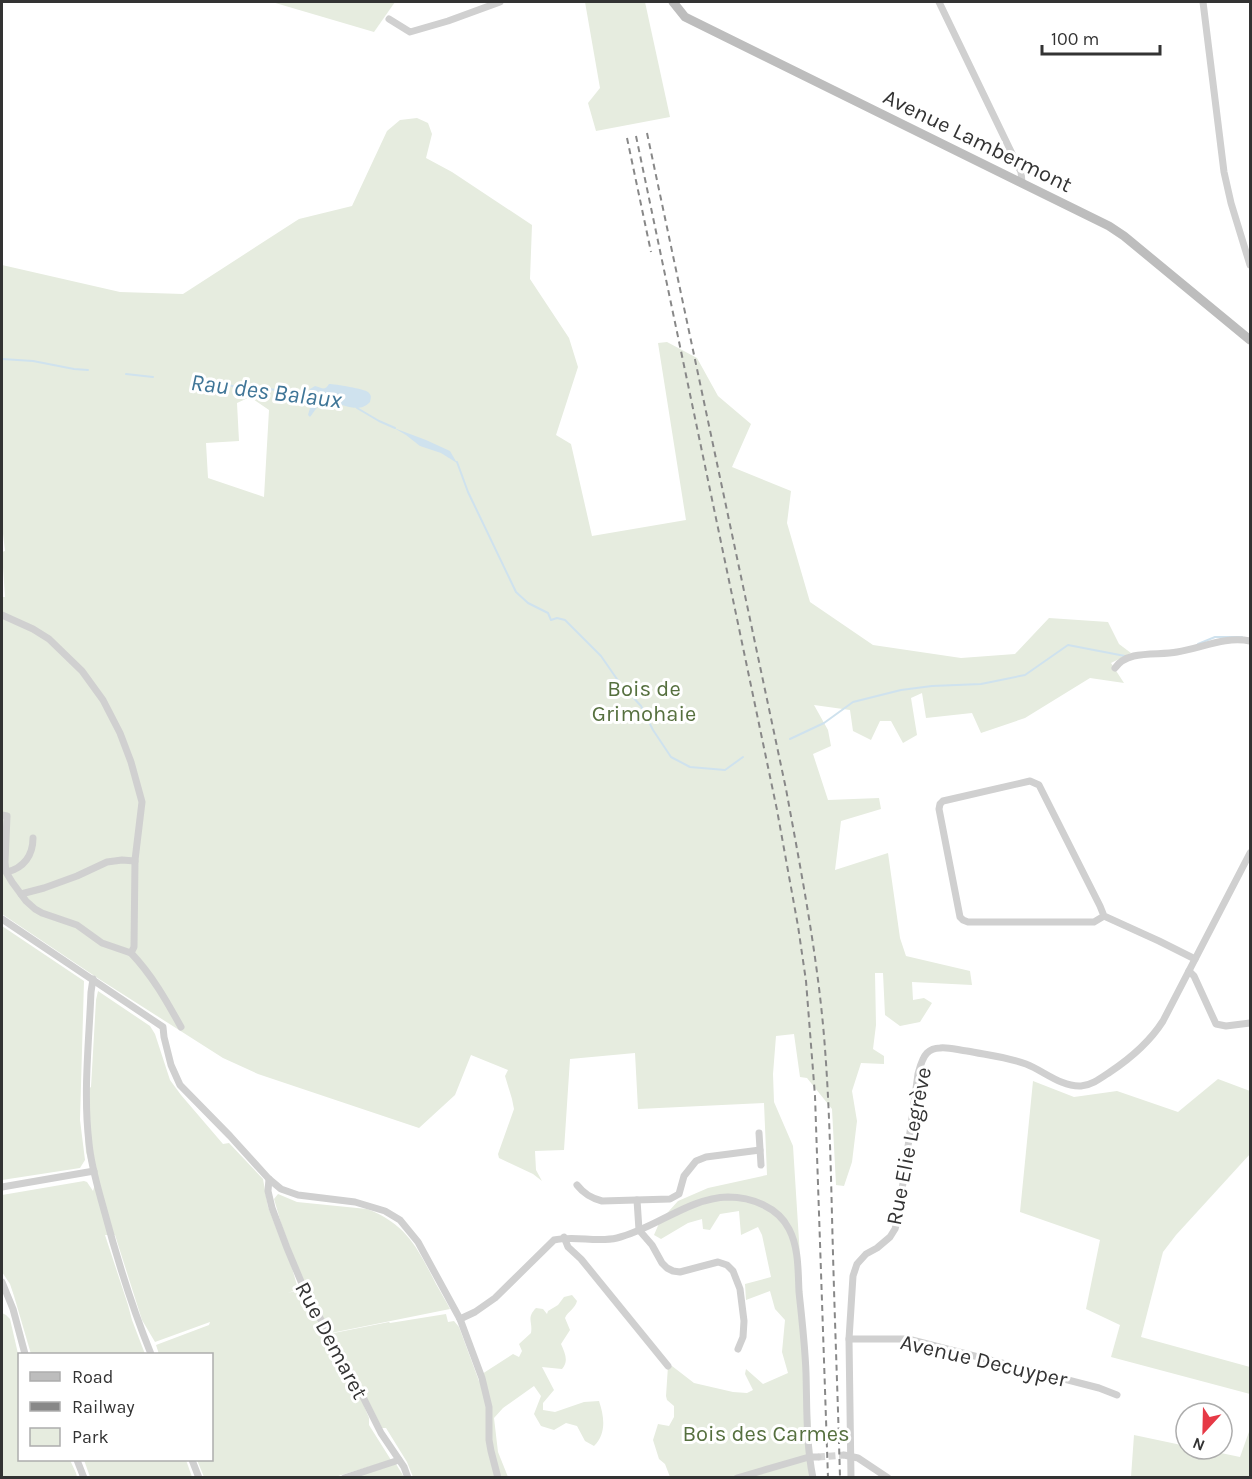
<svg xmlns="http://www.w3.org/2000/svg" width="1252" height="1479" font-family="Karla,sans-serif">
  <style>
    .green { fill: #e6ecdf; fill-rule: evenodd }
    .water { fill: #cfe2ee }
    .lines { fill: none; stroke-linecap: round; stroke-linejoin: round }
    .stream { stroke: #cfe2ee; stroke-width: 2 }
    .street-tunnel { stroke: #d6d6d6; stroke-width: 7; stroke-dasharray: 7 3.5; stroke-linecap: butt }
    .street { stroke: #d0d0d0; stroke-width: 7 }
    .secondary { stroke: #bdbdbd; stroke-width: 9 }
    .rail { stroke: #888; stroke-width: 2; stroke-dasharray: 6 4.5; stroke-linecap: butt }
    .labels { text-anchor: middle; stroke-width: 6; stroke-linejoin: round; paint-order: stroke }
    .street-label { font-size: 22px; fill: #333; stroke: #fff }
    .park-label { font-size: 22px; fill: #56703f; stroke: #fff }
    .water-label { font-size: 24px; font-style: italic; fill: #3f7597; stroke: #fff }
  </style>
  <rect width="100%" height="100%" fill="#fff"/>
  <!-- green -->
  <g class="green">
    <path d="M272,2H395L374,32Z"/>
    <path d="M585,2H645L670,117L596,131L588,103L600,88Z"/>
    <path d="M417,118L428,123L432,134L426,158L452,172L532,225L530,279L569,338L578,367L556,435L571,444L592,536L686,520L658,343L667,342L697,358L718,396L751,424L732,467L791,491L787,523L810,602L873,645L961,658L1015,654L1049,618L1108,622L1119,644L1131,653L1111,663L1124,683L1090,678L1025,718L981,733L972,713L926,718L922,693L911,698L917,735L903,743L891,721H880L871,740L853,731L850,710L814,705L828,730L831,746L813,754L828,800L879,798L881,809L841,821L835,870L888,853L900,938L906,956L970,971L972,985L912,982L913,1000L924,998L932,1003L920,1022L900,1026L885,1015L883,973H875L876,1025L873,1049L884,1056V1064L861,1063L852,1091L857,1121L852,1162L844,1186L836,1185L832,1109L807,1078L800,1077L794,1034L776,1036L773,1074L774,1102L793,1146L814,1477H670L665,1464L659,1459L653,1440L658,1424L669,1426L674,1417V1406L667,1400L666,1396L668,1366H672L694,1383L733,1392L747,1393L753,1390L745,1374L746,1369L763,1384L788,1373L782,1352L785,1320L775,1309L770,1291L746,1300L745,1284L771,1277L762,1235L758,1227L741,1235L739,1211L720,1214L710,1230L703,1229L702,1219L688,1223L661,1239L654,1235L660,1221L678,1201L708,1188L767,1175L764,1103L638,1109L635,1053L570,1059L564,1150L535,1151L536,1170L542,1181L533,1174L499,1158L498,1154L514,1109L512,1099L505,1076L508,1070L471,1055L455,1095L419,1128L258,1074L223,1058L99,979L2,914V597H5L2,552L5,551L2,525V265L120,292L183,294L299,219L352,206L387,131L400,120ZM250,397L269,410L264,497L208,478L206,443L239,441L237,403Z"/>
    <path d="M2,926L84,981L80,1120L85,1160L80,1168L2,1180Z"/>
    <path d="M98,991L150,1026L155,1034L170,1080L181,1095L223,1144L229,1143L263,1179L268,1207L292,1268L298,1289L288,1293L298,1290L299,1295L303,1297L307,1304L313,1305L329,1334L389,1322L390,1323L446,1314L448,1322L454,1321L459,1327L479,1381L482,1374L513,1354L519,1357L522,1351L519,1344L531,1333C533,1322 526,1318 536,1308L543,1309L547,1314L548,1311L558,1305L564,1297L572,1295L577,1301C575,1309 568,1311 565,1318L570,1330L561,1344C565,1353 569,1361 562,1369L542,1367L554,1390L543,1403V1410L555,1412L584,1402L599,1401C604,1416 607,1433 594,1446L585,1441L577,1426L566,1423L554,1430L541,1426L534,1414L541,1396L534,1386L503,1408L494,1418L498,1452L508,1477H413L407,1462L386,1428H382L346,1357L342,1359L365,1402L364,1406L369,1418V1425L391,1460L335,1477H204L197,1460H212V1354H159L156,1345L209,1325L210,1322L155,1342L142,1320L115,1235H105L128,1305L132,1320L145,1354H31L14,1296L10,1284L2,1272V1195L84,1181L87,1182L93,1191L95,1184L86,1152L85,1138L90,1133L88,1089L91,1087L96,1000Z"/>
    <path d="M1218,1079L1250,1091V1154L1176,1235L1163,1252L1141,1337L1250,1367V1394L1111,1357L1120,1325L1086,1309L1100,1240L1020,1212L1033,1081L1074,1097L1117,1091L1178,1112Z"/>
    <path d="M278,1194L297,1202L367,1209C407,1224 418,1249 436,1284C441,1293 446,1301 450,1309L331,1333L299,1272L281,1223L274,1199Z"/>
    <path d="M2,1313L6,1315L10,1319L19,1358L20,1460H70L76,1473L77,1477H2Z"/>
    <path d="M1250,1429V1476H1173V1478L1131,1477L1134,1435L1186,1446V1449H1202L1240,1457Z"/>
    <path d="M84,1460H186L192,1477H90Z"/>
    <path d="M396,1464L404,1477L351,1478Z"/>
  </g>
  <!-- water -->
  <g class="water">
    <path d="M329,384C335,384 365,389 368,392C372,396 371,397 370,402C355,418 337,395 319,406C316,408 313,413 310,417L308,415L312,401L308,394L310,389L315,386C322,388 325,391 329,384Z"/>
    <path d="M394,428L426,440L450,451L457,463L441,453L420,446L406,435Z"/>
  </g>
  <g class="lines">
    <!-- stream -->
    <g class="stream">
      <path d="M2,359L33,361L74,369L88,370"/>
      <path d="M126,374L153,377"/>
      <path d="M201,380L243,388H262L311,395"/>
      <path d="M356,406L357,408L379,421L395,428"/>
      <path d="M457,462L468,492L516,592L528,603L548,613L551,620L557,618L565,620L601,656L619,682L641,706L653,730L671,757L690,767L725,770L743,757"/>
      <path d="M1198,644L1215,637H1242"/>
      <path d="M790,739L824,723L853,702L901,690L932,686L981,684L1025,675L1068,645L1125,656"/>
    </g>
    <!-- street-tunnel -->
    <path class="street-tunnel" d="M818,1457L844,1455"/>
    <!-- street -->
    <g class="street">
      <path d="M939,2L1018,166L1021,172L1022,182"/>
      <path d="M1203,2L1224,172L1231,203L1250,265"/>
      <path d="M389,19L410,32L448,21L500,2"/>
      <path d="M2,615L33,629L49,639L82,671L103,700L120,733L131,762L142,802L135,860L134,947L131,953C152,975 166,1000 181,1027"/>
      <path d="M1115,668C1128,649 1158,656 1177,652C1202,648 1225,636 1250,641"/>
      <path d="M2,815L7,816L5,862L6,872L12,882L26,901L35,909L42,913L77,925L102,943L131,953"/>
      <path d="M7,872C24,868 33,855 33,838"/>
      <path d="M21,894L44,888L77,876L107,862L122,860L135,861"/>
      <path d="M1104,916L1094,922H968L963,920L960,917L939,809L940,804L943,801L1030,781L1039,785L1100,906L1104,916L1159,941L1195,959"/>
      <path d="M2,919L163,1027L164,1037L171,1065L180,1085L230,1136L269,1179L281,1189L298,1195L355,1202L385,1211L400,1220L418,1242L460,1319L482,1378L489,1407V1440L491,1451L498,1478"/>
      <path d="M1189,971L1194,976L1216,1024L1226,1026L1250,1023"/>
      <path d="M93,979L91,992C89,1042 83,1093 89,1143C91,1166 98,1188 104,1210C117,1259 132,1307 151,1354"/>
      <path d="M759,1133L761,1165"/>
      <path d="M269,1179L268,1191L272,1208L287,1248L305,1291L356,1383L381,1433L404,1467L408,1478"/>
      <path d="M577,1185C584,1194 591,1198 602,1201L670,1199L679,1194L684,1176L696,1161L706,1157L760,1150"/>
      <path d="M2,1187L94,1171"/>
      <path d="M637,1200L639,1230L652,1245L662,1263L667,1268L673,1271L680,1272L718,1262L727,1265L733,1271L740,1289L744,1321L743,1337L738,1349"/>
      <path d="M564,1237L568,1247L581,1259L668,1366"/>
      <path d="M2,1282L13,1309L25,1354"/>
      <path d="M460,1319L475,1312L495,1298L554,1240C575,1235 596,1243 617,1238C655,1229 688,1198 728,1197C751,1197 778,1207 789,1229C799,1248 798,1272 799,1292C802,1319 805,1346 806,1373C807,1408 806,1444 813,1478"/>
      <path d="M849,1339H908L1099,1388L1117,1395"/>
      <path d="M844,1455L858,1458L888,1478"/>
      <path d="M77,1460L84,1478"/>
      <path d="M192,1460L199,1478"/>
      <path d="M344,1478L399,1460"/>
      <path d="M737,1478L809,1457H818"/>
      <path d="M851,1478L849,1339L853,1276L857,1264L866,1254L877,1248L890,1237L895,1229L898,1219L918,1074C920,1067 922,1058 927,1053C930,1050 935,1048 940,1048C948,1047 958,1050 967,1051C987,1055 1007,1057 1026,1064C1044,1071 1061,1087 1081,1086C1092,1085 1101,1078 1110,1072C1131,1058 1149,1043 1163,1021L1250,853"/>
    </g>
    <!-- secondary -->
    <path class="secondary" d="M673,2L685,17L1109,226L1124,236L1250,340"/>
    <!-- rail -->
    <g class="rail">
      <path d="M647,133L786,789C801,871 817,953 824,1036C830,1108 831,1182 833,1254C835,1329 838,1403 840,1478"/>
      <path d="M636,136L777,810L798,926L806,981L815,1096L828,1478"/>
      <path d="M627,138L651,252"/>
    </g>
  </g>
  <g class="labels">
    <!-- street labels -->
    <g class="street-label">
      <text transform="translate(978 140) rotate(26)" y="8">Avenue Lambermont</text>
      <text transform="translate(908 1146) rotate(-79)" y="8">Rue Elie Legrève</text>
      <text transform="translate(332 1340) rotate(62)" y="8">Rue Demaret</text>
      <text transform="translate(984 1360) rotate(13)" y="8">Avenue Decuyper</text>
    </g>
    <!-- park labels -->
    <g class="park-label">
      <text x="644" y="696">Bois de<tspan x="644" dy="25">Grimohaie</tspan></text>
      <text x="766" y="1441">Bois des Carmes</text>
    </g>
    <!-- water labels -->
    <g class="water-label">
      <text transform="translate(266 391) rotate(7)" y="8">Rau des Balaux</text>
    </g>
  </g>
  <!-- border -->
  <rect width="1252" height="1479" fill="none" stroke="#333333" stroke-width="6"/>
  <!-- legend -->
  <rect x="18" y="1353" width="195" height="108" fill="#ffffff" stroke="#adadad" stroke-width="1.5"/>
  <rect x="30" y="1372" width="30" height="9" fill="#bdbdbd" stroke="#adadad" stroke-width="1.5"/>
  <text x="72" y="1383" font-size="18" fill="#333333">Road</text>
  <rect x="30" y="1402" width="30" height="9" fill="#888888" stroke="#adadad" stroke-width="1.5"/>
  <text x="72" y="1413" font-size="18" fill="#333333">Railway</text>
  <rect x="30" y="1428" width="30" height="18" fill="#e6ecdf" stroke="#adadad" stroke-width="1.5"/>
  <text x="72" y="1443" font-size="18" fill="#333333">Park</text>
  <!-- north arrow -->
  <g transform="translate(1204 1431) rotate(202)"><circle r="28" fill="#ffffff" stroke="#adadad" stroke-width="1.5"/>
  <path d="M0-4.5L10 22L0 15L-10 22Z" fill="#e63946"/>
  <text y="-9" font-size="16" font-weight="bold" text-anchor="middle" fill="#333333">N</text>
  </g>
  <!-- scale -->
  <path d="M1042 45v9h118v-9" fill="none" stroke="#333333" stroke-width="3"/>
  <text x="1051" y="45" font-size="18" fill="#333333" stroke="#ffffff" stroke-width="4.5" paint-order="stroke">100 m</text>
</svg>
